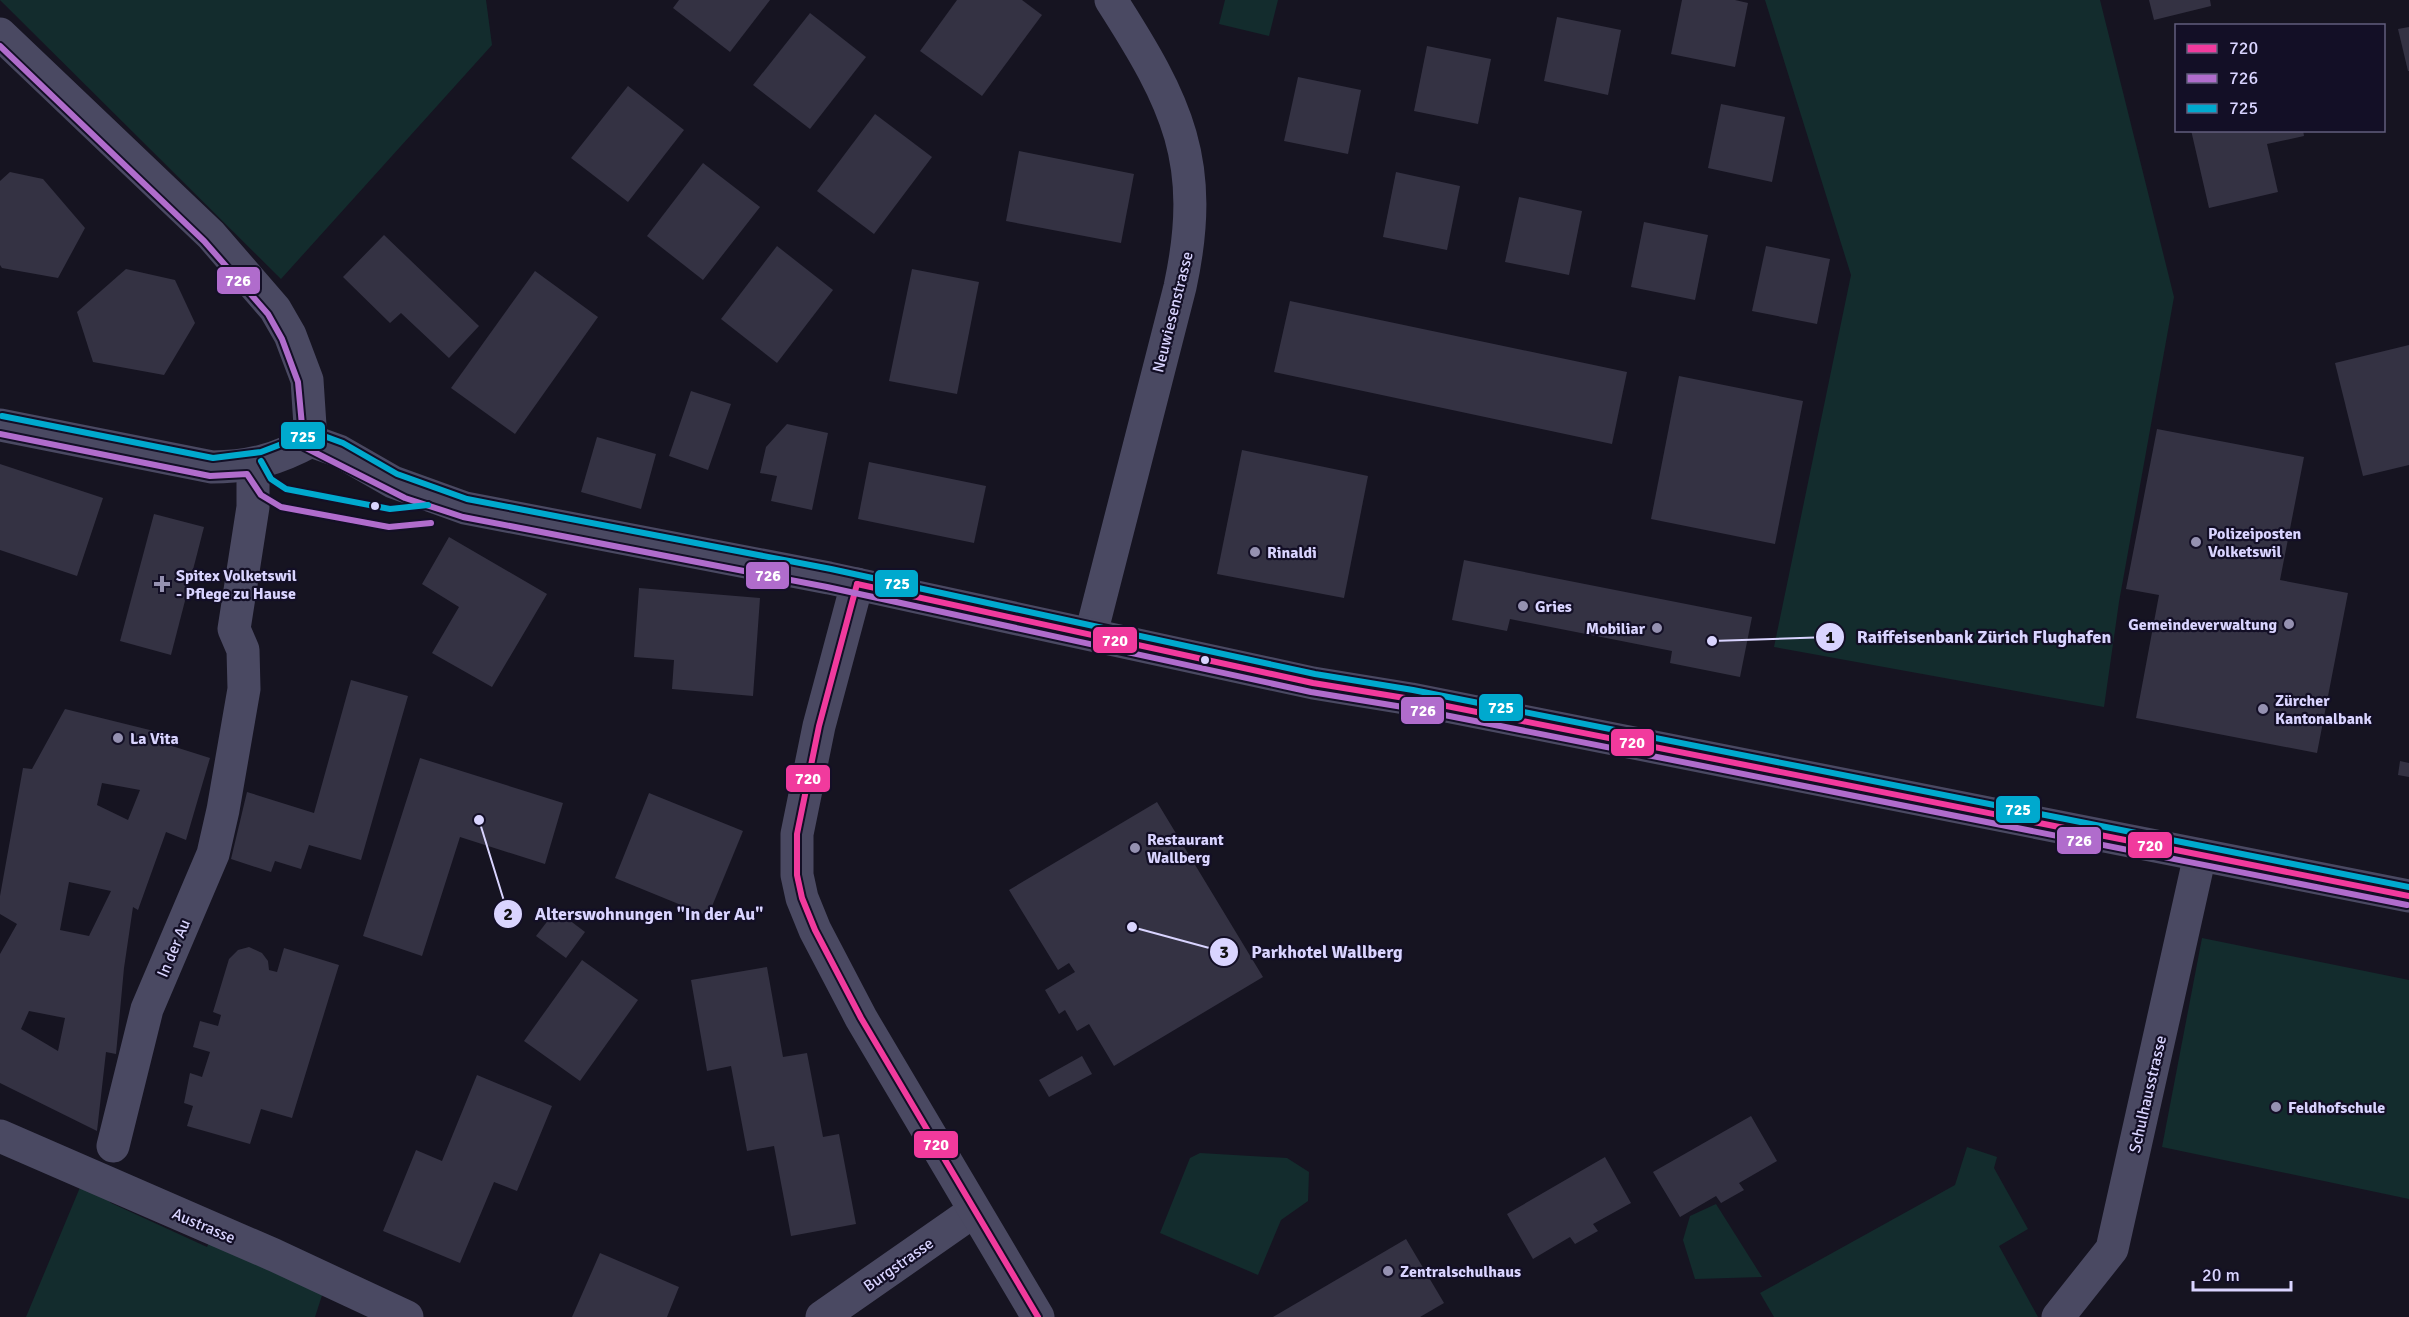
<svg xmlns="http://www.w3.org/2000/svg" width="2409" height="1317" font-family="Signika,sans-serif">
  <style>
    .green { fill: #132c2d }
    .building { fill: #343243; fill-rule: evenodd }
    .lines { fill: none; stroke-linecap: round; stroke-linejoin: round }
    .minor { stroke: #4a4962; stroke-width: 33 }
    .tertiary { stroke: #4a4962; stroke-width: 33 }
    .bus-1-casing { stroke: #130f26; stroke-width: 10 }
    .bus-2-casing { stroke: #130f26; stroke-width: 10 }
    .bus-3-casing { stroke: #130f26; stroke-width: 10 }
    .bus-1 { stroke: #f13a9d; stroke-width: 6 }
    .bus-2 { stroke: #b06ccc; stroke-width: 6 }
    .bus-3 { stroke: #00a9ce; stroke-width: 6 }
    .bus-dot { fill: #d9d4ff; stroke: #130f26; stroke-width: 2 }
    .poi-dot { fill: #9591b1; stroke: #130f26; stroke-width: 2 }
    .labels { text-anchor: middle; stroke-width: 4.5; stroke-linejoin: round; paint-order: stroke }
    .street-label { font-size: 16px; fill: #d9d4ff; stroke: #130f26 }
    .poi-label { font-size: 16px; font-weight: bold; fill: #d9d4ff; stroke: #130f26; text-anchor: start }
    .leader { fill: none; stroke: #d9d4ff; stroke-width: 2 }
    .callout-dot { fill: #d9d4ff; stroke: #130f26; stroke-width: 2 }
    .mark-label { font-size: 18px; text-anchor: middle; font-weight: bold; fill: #111 }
    .callout-label { font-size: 18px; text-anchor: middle; font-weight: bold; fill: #d9d4ff; stroke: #130f26; stroke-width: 4.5; stroke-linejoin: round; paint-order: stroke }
    .line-badge { stroke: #130f26; stroke-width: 2 }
    .badge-label { font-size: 16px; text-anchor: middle; font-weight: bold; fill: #fff }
  </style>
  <rect width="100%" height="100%" fill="#161421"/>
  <!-- green -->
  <g class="green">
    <path d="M0,0H486L492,45L281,279Z"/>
    <path d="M1225,0H1278L1269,36L1219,24Z"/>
    <path d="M1765,0H2100L2174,297L2119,602L2104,707L1774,647L1851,275Z"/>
    <path d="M2202,938L2409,980V1199L2162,1147Z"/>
    <path d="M1967,1147L1997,1157L1994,1168L2028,1229L1999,1246L2038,1317H1774L1760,1293L1955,1185Z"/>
    <path d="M1200,1153L1287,1158L1309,1172L1308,1201L1281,1220L1258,1275L1160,1233L1190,1158Z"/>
    <path d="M86,1173L111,1203L207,1247L215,1229L327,1280L315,1317H26Z"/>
    <path d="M1716,1204L1762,1277L1695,1279L1683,1240L1690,1216Z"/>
  </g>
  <!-- building -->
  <g class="building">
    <path d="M679,0H770L730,52L673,8Z"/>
    <path d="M957,0H1022L1042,15L982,96L920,51Z"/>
    <path d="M1682,0H1735L1748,3L1735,67L1671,54Z"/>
    <path d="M2149,0H2210L2211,6L2154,20Z"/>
    <path d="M810,13L866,57L810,129L753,85Z"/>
    <path d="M1557,17L1621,30L1608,95L1544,81Z"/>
    <path d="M2409,27V71H2408L2398,29Z"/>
    <path d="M1427,46L1491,59L1478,124L1414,111Z"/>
    <path d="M1298,77L1361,90L1348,154L1284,141Z"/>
    <path d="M628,86L684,130L628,202L571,158Z"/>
    <path d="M1721,104L1785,117L1772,182L1708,168Z"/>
    <path d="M875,114L932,157L874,234L817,191Z"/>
    <path d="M2191,130H2303L2304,136L2267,144L2278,192L2209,208Z"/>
    <path d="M1019,151L1134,174L1121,243L1006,221Z"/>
    <path d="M703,163L760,207L703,280L647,236Z"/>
    <path d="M10,172L43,179L85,228L58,278L2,268L0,265V181Z"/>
    <path d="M1396,172L1460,186L1447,250L1383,237Z"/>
    <path d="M1519,197L1582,211L1569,275L1505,262Z"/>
    <path d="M1644,222L1708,235L1695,300L1631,287Z"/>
    <path d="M384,235L479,326L449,358L401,313L390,323L343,277Z"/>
    <path d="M777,246L833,290L777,363L721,319Z"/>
    <path d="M1766,246L1830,259L1817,324L1752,311Z"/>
    <path d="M126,269L175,280L195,323L164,375L93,362L77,312Z"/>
    <path d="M912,269L979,282L957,394L889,381Z"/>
    <path d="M535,271L598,317L515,434L451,388Z"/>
    <path d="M1290,301L1627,372L1612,444L1274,372Z"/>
    <path d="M2409,345V465L2363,476L2335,363Z"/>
    <path d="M1679,376L1803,401L1775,544L1651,519Z"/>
    <path d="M691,391L731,404L708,470L669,456Z"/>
    <path d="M787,424L828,433L812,510L771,501L777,476L760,473L766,447Z"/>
    <path d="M2157,429L2304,457L2280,580L2348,593L2317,753L2136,718L2159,595L2126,589Z"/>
    <path d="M597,437L656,454L641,509L581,492Z"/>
    <path d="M1242,450L1368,476L1344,598L1217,574Z"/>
    <path d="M869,462L986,486L974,543L858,519Z"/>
    <path d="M0,464L103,498L77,576L0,550Z"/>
    <path d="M154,514L204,527L171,655L120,641Z"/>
    <path d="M449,537L547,594L492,687L432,653L459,607L422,584Z"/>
    <path d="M1464,560L1752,617L1740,677L1670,663L1672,651L1510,619L1507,631L1452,620Z"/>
    <path d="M639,588L760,598L753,696L672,689L674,660L634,657Z"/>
    <path d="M351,680L408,696L361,860L309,845L301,869L275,861L271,872L231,859L247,792L314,813Z"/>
    <path d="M65,709L174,736L172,746L210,758L186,840L166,832L138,910L133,907L124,968L116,1054L106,1052L97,1131L0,1083V954L17,924L0,914V896L23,768L32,769ZM102,783L140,790L128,820L97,805ZM69,882L111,891L89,936L60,930ZM29,1011L65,1018L58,1051L21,1029Z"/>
    <path d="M420,758L563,803L545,864L460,837L422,956L363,936Z"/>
    <path d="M2400,761L2409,763V777L2398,775Z"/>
    <path d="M649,793L743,831L708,916L615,878Z"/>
    <path d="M1157,802L1263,977L1114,1066L1089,1024L1077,1031L1065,1010L1059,1014L1045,990L1075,972L1069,963L1058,970L1009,890Z"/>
    <path d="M556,910L585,932L566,958L536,936Z"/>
    <path d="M249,947L262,953L268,961L269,970L277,972L284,948L339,965L292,1118L261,1109L250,1144L187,1126L193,1106L184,1103L190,1073L202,1077L210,1052L193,1047L200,1021L218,1026L221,1015L213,1012L229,959L238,950Z"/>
    <path d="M582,960L638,1000L580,1081L524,1041Z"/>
    <path d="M767,967L783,1057L807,1053L823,1137L839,1134L856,1224L791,1236L774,1146L747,1151L731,1066L707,1071L691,980Z"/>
    <path d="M1082,1056L1092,1074L1049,1097L1039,1080Z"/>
    <path d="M477,1075L552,1106L517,1191L494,1182L460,1263L383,1231L416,1150L442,1161Z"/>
    <path d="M1751,1116L1777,1161L1739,1183L1744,1190L1721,1203L1716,1196L1680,1217L1653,1172Z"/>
    <path d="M1605,1157L1631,1203L1593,1224L1598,1231L1575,1244L1570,1237L1533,1259L1507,1214Z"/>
    <path d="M1406,1239L1444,1303L1420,1317H1273Z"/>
    <path d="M600,1253L679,1287L667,1317H572Z"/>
  </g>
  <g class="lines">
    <!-- minor -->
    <g class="minor">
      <path d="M1091,634L1180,287C1207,162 1177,103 1111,0"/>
      <path d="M0,1136L274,1255L407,1317"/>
      <path d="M113,1146L147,1009L213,854L223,810L244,689L243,650L234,629L253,507V465"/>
      <path d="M822,1317L974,1211"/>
      <path d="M2058,1317L2112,1249L2200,855"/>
    </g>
    <!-- tertiary -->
    <g class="tertiary">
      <path d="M0,34L211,235L275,309L290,335L307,380L311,441"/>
      <path d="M0,425L212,467C250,467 278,459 311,441L339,451L393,482L465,508L829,578L1313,683L1411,699L2409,896"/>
      <path d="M857,584L819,726L797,834V875L802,898L815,930L861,1018L1038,1317"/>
    </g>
    <!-- bus-1 casing -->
    <g class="bus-1-casing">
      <g id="bus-1">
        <path d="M857,584L1313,683L1411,699L2409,896"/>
        <path d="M857,584L819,726L797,834V875L802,898L815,930L861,1018L1038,1317"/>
      </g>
    </g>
    <!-- bus-2 casing -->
    <g class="bus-2-casing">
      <g id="bus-2">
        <path d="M0,46L204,241L268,314L282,339L298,382L304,447L405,498L463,517L827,587L1311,692L1409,708L2407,905"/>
        <path d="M0,434L210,476L247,474L261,495L281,507L389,527L431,523"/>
      </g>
    </g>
    <!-- bus-3 casing -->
    <g class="bus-3-casing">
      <g id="bus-3">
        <path d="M2,416L213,458L261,452L313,432L343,443L397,474L467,499L831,569L1315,674L1413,690L2409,887"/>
        <path d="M261,461L271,479L286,489L390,509L428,505"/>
      </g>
    </g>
    <!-- bus-1 -->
    <use href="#bus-1" class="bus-1"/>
    <!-- bus-2 -->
    <use href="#bus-2" class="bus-2"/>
    <!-- bus-3 -->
    <use href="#bus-3" class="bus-3"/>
  </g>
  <!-- markers -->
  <g class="bus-dot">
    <circle cx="375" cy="506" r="5"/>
    <circle cx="1205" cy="660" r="5"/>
  </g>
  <g class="poi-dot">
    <circle cx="2196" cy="542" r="6"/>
    <circle cx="1255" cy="552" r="6"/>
    <path d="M159 575h6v6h6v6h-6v6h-6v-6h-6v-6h6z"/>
    <circle cx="1523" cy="606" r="6"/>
    <circle cx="2289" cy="624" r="6"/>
    <circle cx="1657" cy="628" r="6"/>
    <circle cx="2263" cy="709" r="6"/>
    <circle cx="118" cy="738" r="6"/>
    <circle cx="1135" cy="848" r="6"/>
    <circle cx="2276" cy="1107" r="6"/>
    <circle cx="1388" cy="1271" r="6"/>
  </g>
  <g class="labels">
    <!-- street labels -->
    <g class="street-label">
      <text transform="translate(1172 312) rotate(-76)" y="6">Neuwiesenstrasse</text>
      <text transform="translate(173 948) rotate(-67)" y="6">In der Au</text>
      <text transform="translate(2147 1094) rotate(-77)" y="6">Schulhausstrasse</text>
      <text transform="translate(204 1225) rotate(23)" y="6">Austrasse</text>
      <text transform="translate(898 1264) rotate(-35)" y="6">Burgstrasse</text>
    </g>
    <!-- poi labels -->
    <g class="poi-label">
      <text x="2208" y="539">Polizeiposten<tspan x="2208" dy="18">Volketswil</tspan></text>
      <text x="1267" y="558">Rinaldi</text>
      <text x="176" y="581">Spitex Volketswil<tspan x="176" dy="18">- Pflege zu Hause</tspan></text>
      <text x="1535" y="612">Gries</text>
      <text x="2277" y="630" text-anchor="end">Gemeindeverwaltung</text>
      <text x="1645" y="634" text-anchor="end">Mobiliar</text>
      <text x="2275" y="706">Zürcher<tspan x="2275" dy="18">Kantonalbank</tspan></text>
      <text x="130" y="744">La Vita</text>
      <text x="1147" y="845">Restaurant<tspan x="1147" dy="18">Wallberg</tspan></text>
      <text x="2288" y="1113">Feldhofschule</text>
      <text x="1400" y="1277">Zentralschulhaus</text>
    </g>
  </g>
  <!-- callouts -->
  <path class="leader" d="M1712 641L1830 637M479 820L508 914M1132 927L1224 952"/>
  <g class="callout-dot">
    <circle cx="1712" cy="641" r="6"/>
    <circle cx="479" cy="820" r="6"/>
    <circle cx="1132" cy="927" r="6"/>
    <circle cx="1830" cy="637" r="15"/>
    <circle cx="508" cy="914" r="15"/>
    <circle cx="1224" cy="952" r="15"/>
  </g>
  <g class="mark-label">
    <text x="1830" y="643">1</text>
    <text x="508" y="920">2</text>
    <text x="1224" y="958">3</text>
  </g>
  <g class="callout-label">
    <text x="1984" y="643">Raiffeisenbank Zürich Flughafen</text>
    <text x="649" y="920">Alterswohnungen "In der Au"</text>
    <text x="1327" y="958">Parkhotel Wallberg</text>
  </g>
  <g class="line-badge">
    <rect x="216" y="266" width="45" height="29" rx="6" fill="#b06ccc"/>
    <rect x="280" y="421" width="46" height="29" rx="6" fill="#00a9ce"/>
    <rect x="745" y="561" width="45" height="29" rx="6" fill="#b06ccc"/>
    <rect x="874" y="569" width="45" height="29" rx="6" fill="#00a9ce"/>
    <rect x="1092" y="626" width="46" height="28" rx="6" fill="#f13a9d"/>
    <rect x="1478" y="693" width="46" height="29" rx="6" fill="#00a9ce"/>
    <rect x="1400" y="696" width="45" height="29" rx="6" fill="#b06ccc"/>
    <rect x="1610" y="728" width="45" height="29" rx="6" fill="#f13a9d"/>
    <rect x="785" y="764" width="46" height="29" rx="6" fill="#f13a9d"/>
    <rect x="1995" y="795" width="46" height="29" rx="6" fill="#00a9ce"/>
    <rect x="2056" y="826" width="46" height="29" rx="6" fill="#b06ccc"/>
    <rect x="2127" y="831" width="46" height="28" rx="6" fill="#f13a9d"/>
    <rect x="913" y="1130" width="46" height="29" rx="6" fill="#f13a9d"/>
  </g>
  <g class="badge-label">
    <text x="238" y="286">726</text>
    <text x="303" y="442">725</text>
    <text x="768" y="581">726</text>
    <text x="897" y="589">725</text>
    <text x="1115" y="646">720</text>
    <text x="1501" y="713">725</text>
    <text x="1423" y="716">726</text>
    <text x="1632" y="748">720</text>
    <text x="808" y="784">720</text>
    <text x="2018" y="815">725</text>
    <text x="2079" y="846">726</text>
    <text x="2150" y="851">720</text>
    <text x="936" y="1150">720</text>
  </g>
  <!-- legend -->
  <rect x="2175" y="24" width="210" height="108" fill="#130f26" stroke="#625e7d" stroke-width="1.5"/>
  <rect x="2187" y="44" width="30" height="9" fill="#f13a9d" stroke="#625e7d" stroke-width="1.5"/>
  <text x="2229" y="54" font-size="18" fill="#d9d4ff">720</text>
  <rect x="2187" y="74" width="30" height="9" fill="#b06ccc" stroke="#625e7d" stroke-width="1.5"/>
  <text x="2229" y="84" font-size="18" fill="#d9d4ff">726</text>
  <rect x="2187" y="104" width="30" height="9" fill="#00a9ce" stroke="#625e7d" stroke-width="1.5"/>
  <text x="2229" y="114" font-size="18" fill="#d9d4ff">725</text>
  <!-- scale -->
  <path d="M2193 1281v9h98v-9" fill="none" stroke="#d9d4ff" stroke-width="3"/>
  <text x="2202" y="1281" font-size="18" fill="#d9d4ff" stroke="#130f26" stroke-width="4.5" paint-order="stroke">20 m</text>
</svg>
